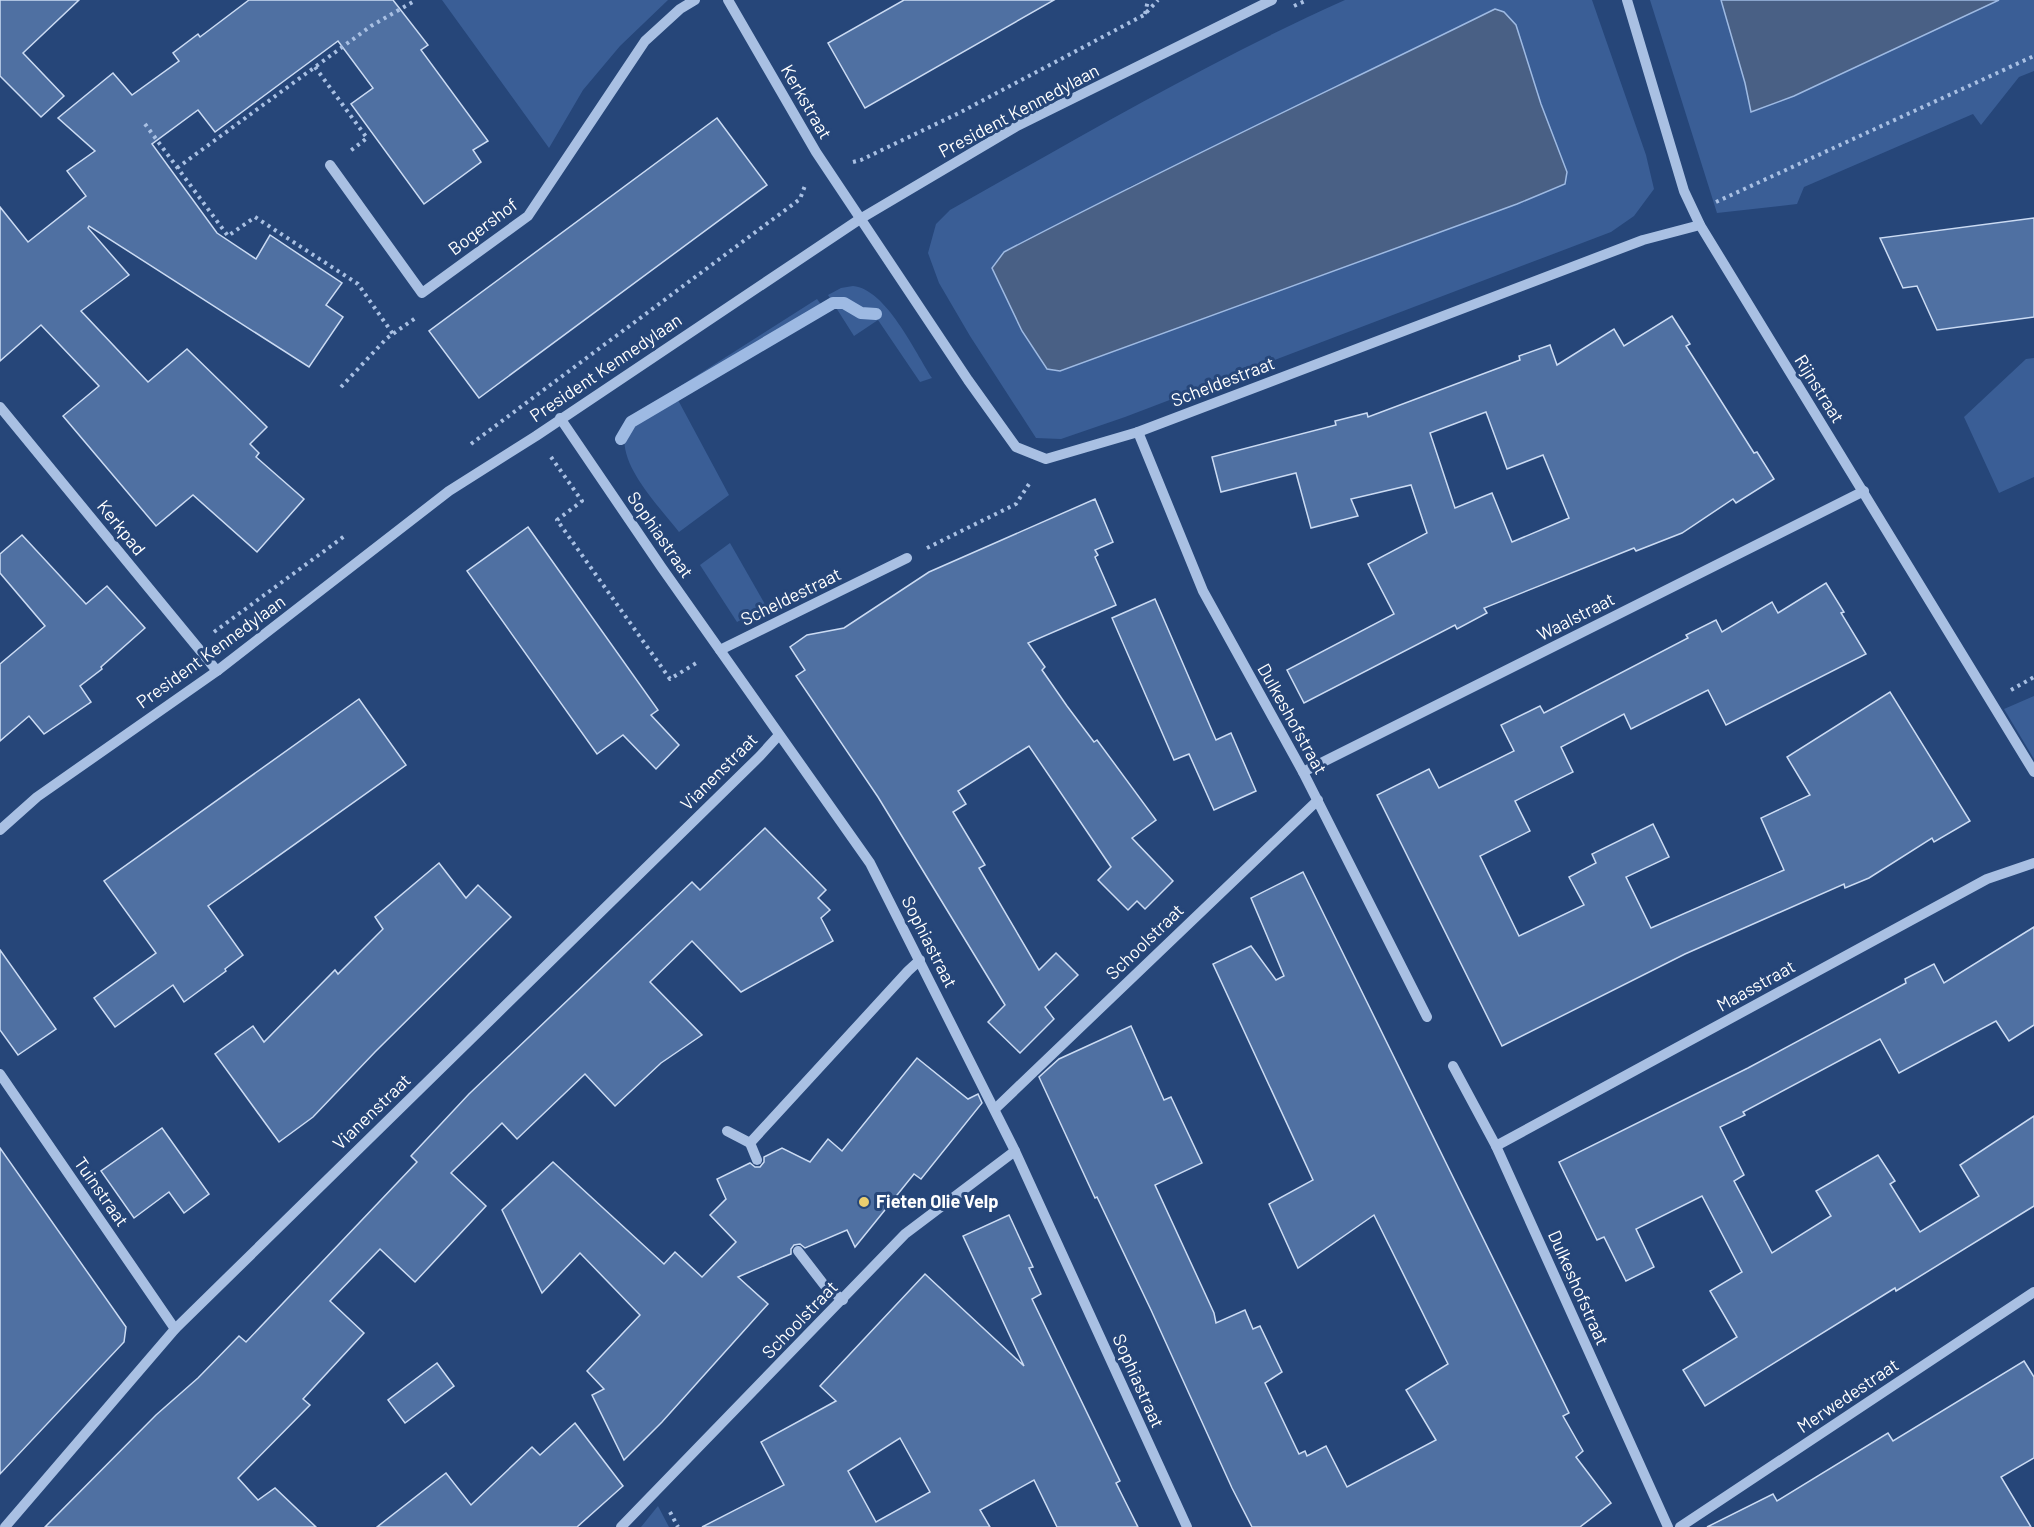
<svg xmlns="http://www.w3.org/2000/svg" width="2034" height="1527" font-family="Barlow,sans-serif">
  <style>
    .green { fill: #3a5e96; fill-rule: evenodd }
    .water { fill: #496085; stroke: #9ebae3; stroke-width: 1.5 }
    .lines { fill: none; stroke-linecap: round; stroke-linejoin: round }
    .stream { stroke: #9ebae3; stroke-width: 12 }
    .building { fill: #4f70a2; stroke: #cbdbf3; stroke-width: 1.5; fill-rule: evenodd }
    .path { stroke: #a9c0e3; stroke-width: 4; stroke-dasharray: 3 4.5; stroke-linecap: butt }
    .minor { stroke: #a9c0e3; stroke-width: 10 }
    .poi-dot { fill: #ebce6f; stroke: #264679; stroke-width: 2 }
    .labels { text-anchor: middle; stroke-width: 6; stroke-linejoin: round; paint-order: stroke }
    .street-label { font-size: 18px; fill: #fff; stroke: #264679 }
    .poi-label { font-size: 18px; font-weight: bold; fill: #fff; stroke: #264679; text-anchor: start }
  </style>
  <rect width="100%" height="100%" fill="#264679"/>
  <!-- green -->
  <g class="green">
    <path d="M442,0H668L620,46L583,90L549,148Z"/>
    <path d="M1345,0H1592L1646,155L1654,189L1634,216L1611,232L1125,417L1061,439L1036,438L970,336L939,283L928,253L936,224L950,210C1080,137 1209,61 1345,0ZM1541,104L1567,172L1565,184L1517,204L1060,371L1046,369L1022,331L1129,187L1242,134Z"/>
    <path d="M1650,0H1721L1745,83L1751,111L1794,96L1999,0H2034V71L2019,77L1981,125L1973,114L1804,187L1797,204L1717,213Z"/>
    <path d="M853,286C886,289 915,352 932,378L920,382L878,320L854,336L828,295L841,288Z"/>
    <path d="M817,299L826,311L678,400L729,495L679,532C660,507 613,461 627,428C629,423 635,418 638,413Z"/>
    <path d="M2034,358V477L1999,493L1964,417L2026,359Z"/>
    <path d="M730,543L766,606L737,622L700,565Z"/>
    <path d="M2034,696V759L2004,709Z"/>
    <path d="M658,1506L669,1527H641Z"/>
  </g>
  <!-- water -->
  <g class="water">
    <path d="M1721,0H1999L1794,96L1751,112L1745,83Z"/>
    <path d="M1495,9L1504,12L1516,25L1541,104L1567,172L1565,184L1517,204L1060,371L1047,369L1022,331L992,268L1004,252C1166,167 1331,90 1495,9Z"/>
  </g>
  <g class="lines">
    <!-- stream -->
    <path class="stream" d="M621,439L631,422L833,303H844L861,313L876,314"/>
  </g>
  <!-- building -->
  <g class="building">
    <path d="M0,0H79L23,53L64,96L41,117L0,76Z"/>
    <path d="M249,0H393L428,45L421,50L488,141L473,150L481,162L424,204L351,104L373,88L338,41L215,132L198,110L152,144L217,233L256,259L270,235L342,283L326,305L343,317L309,367L89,226L88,228L129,275L81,311L148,382L187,349L267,427L250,444L259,453L256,457L304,499L257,552L193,495L156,526L63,416L99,386L41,325L0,361V207L28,242L86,196L67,171L95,151L58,118L113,73L132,95L179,61L173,53L198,34L200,37Z"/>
    <path d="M904,0H1054L865,108L828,43Z"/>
    <path d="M717,118L767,185L479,398L429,331Z"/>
    <path d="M2034,218V317L1937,330L1917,286L1903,288L1880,238Z"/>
    <path d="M1672,316L1690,344L1686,346L1709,382L1754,453L1757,452L1774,479L1736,503L1733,499L1682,533L1636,551L1634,548L1484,608L1487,613L1457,629L1455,625L1304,703L1287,670L1394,614L1368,564L1427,533L1411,485L1351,499L1358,516L1311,528L1296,473L1221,492L1212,457L1336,425L1335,421L1367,413L1368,417L1520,360L1519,356L1550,345L1557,365L1614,329L1624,346ZM1486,412L1507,469L1543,455L1569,518L1512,542L1492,493L1455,508L1430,433Z"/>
    <path d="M1095,499L1113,542L1095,550L1098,555L1095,557L1116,605L1028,643L1045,667L1042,670L1067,706L1094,742L1097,740L1156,820L1132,838L1173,881L1145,909L1137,901L1128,910L1098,880L1111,867L1029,746L958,791L966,804L953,812L985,865L979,868L1039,970L1056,953L1078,975L1045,1007L1054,1019L1020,1053L988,1022L1005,1005L878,797L796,676L805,670L790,647L807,635L844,628L929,572Z"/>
    <path d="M528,527L658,710L651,715L679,745L656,769L623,735L597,754L467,571Z"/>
    <path d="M22,535L86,604L107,586L145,628L101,667L102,669L80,686L91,702L44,734L29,716L0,741V664L45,626L0,573V554Z"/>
    <path d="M1826,583L1844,612L1841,613L1866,654L1726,725L1708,690L1631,729L1624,714L1561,747L1573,772L1515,801L1530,831L1480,856L1519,936L1584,905L1569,877L1596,863L1592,854L1653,824L1669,857L1626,877L1651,928L1784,870L1761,818L1810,795L1787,757L1890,692L1970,821L1934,842L1932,838L1869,878L1845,888L1844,884L1685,954L1502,1046L1377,795L1429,769L1439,788L1514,751L1501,725L1540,706L1544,713L1688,638L1686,635L1716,620L1722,632L1772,602L1778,613Z"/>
    <path d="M1155,599L1216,740L1231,733L1256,791L1214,810L1189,754L1174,760L1112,618Z"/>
    <path d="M359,699L406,765L208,906L243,955L225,969L226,971L184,1002L173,985L115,1027L94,998L156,953L104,881Z"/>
    <path d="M765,828L826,890L818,898L830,910L821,918L833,941L741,992L692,941L650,982L702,1035L661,1063L615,1106L585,1074L517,1139L502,1123L451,1173L486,1206L415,1282L380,1249L330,1301L364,1333L303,1399L310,1405L238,1478L258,1500L275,1488L316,1527H45L156,1415L198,1378L239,1336L246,1342L417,1162L411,1156L469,1094L692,882L700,890Z"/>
    <path d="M439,863L466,898L478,885L511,917L375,1052L313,1117L279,1142L215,1054L253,1026L264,1042L335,970L338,974L383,929L375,917Z"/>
    <path d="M1303,872L1569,1413L1563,1416L1583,1451L1576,1457L1611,1503L1580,1527H1252L1232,1488L1151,1310L1097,1197L1095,1198L1039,1077L1059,1059L1131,1026L1164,1100L1171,1097L1202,1163L1155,1185L1214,1313L1216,1323L1245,1310L1253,1329L1260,1326L1282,1372L1265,1383L1299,1454L1305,1451L1307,1456L1326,1446L1347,1487L1436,1440L1406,1390L1448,1364L1374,1215L1298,1268L1269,1204L1313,1180L1213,964L1251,946L1276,980L1284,976L1251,898Z"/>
    <path d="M2034,927V1025L2009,1041L1996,1021L1899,1073L1880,1039L1743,1112L1745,1115L1720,1127L1744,1175L1734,1181L1772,1253L1831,1216L1816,1191L1878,1155L1895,1181L1890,1184L1920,1232L1979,1196L1960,1165L2034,1116V1206L1896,1291L1895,1288L1705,1406L1683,1370L1737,1337L1710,1291L1742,1272L1702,1196L1636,1229L1654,1267L1626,1281L1604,1237L1597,1240L1559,1162L1748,1068L1906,983L1905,979L1934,964L1944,983Z"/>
    <path d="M0,950L56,1029L18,1055L0,1030Z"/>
    <path d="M917,1058L968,1099L978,1094L982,1103L921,1179L914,1174L855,1247L847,1230L805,1248L800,1244L794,1245L791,1249V1254L738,1277L768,1304L662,1422L624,1460L592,1395L604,1389L587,1371L640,1315L580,1253L542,1293L502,1210L553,1162L664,1264L675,1252L702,1277L736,1242L710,1215L726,1199L717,1179L750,1163L755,1167H760L764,1162V1157L782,1148L810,1162L828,1139L842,1151Z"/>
    <path d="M162,1128L209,1194L184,1213L169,1192L134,1218L101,1171Z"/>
    <path d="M0,1148L126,1327L124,1342L0,1474Z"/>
    <path d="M1009,1215L1033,1267L1029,1268L1041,1294L1032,1299L1120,1481L1116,1483L1138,1527H1057L1034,1480L980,1510L990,1527H702L784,1485L761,1442L836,1401L820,1386L925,1274L1024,1366L963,1236ZM900,1438L930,1492L876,1522L848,1471Z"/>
    <path d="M2024,1361L2034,1377V1458L2001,1477L2031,1527H1707L1773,1494L1777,1501L1888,1433L1893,1441Z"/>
    <path d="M437,1363L454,1386L405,1423L388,1400Z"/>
    <path d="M575,1423L623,1486L577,1527H377L446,1473L471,1505L532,1447L540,1455Z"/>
  </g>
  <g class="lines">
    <!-- path -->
    <g class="path">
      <path d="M1294,6L1307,0"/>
      <path d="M1145,14L1148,0"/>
      <path d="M315,67L367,138L349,152"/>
      <path d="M145,124L228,236L255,217L358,284L393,334"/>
      <path d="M853,162L861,160L959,113L1144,15L1158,0"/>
      <path d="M177,168L371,26L416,0"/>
      <path d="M1716,202L2034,56"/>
      <path d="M341,387L387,338L417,317"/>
      <path d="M471,444L800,199L806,183"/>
      <path d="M551,457L582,501L557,520L670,679L698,662"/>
      <path d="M927,548L1016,504L1031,481"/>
      <path d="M214,632L346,535"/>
      <path d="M2011,690L2034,677"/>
      <path d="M670,1512L678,1527"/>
    </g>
    <!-- minor -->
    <g class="minor">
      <path d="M728,0L816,152L968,380L1016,447L1046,459L1138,432L1643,240L1700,225"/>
      <path d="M1627,0L1684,191L1700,225L2034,772"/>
      <path d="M330,165L422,293L528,216L645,41L680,9L695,0"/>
      <path d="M0,407L217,671"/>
      <path d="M560,418L662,568L870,863L1015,1151L1187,1527"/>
      <path d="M1138,432L1203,591L1303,772L1427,1017"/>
      <path d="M720,650L907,558"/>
      <path d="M1303,772L1864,491"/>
      <path d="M0,830L37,797L217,671L449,491L536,436L860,219L1017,126L1272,0"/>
      <path d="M1453,1066L1496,1146L1668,1527"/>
      <path d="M0,1074L175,1329"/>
      <path d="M995,1109L1318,800"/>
      <path d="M727,1131L750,1143"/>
      <path d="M1496,1146L1987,879L2034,863"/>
      <path d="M757,1160L750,1143L908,971L920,960"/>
      <path d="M798,1251L825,1286L843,1300"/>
      <path d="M5,1527L175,1329L760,756L779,735"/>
      <path d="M621,1527L905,1234L1015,1151"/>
      <path d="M1680,1527L2034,1292"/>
    </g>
  </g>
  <!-- markers -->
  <circle class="poi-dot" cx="864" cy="1202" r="6"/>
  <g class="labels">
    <!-- street labels -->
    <g class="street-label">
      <text transform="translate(806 102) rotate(60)" y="6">Kerkstraat</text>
      <text transform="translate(1019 111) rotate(-28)" y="6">President Kennedylaan</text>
      <text transform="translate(483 227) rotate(-37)" y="6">Bogershof</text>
      <text transform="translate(606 368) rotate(-34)" y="6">President Kennedylaan</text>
      <text transform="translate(1223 382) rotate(-21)" y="6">Scheldestraat</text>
      <text transform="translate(1819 389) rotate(58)" y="6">Rijnstraat</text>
      <text transform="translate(121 528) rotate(51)" y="6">Kerkpad</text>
      <text transform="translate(660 535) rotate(55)" y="6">Sophiastraat</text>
      <text transform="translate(791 597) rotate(-26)" y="6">Scheldestraat</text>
      <text transform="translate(1576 617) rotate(-27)" y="6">Waalstraat</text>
      <text transform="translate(211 652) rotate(-36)" y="6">President Kennedylaan</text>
      <text transform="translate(1292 719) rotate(61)" y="6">Dulkeshofstraat</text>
      <text transform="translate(719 772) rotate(-45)" y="6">Vianenstraat</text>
      <text transform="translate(929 942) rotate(63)" y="6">Sophiastraat</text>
      <text transform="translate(1145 942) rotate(-44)" y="6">Schoolstraat</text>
      <text transform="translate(1756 986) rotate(-29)" y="6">Maasstraat</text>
      <text transform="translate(372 1112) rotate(-44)" y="6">Vianenstraat</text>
      <text transform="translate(101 1192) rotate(55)" y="6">Tuinstraat</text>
      <text transform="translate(1578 1288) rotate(66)" y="6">Dulkeshofstraat</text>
      <text transform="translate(800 1320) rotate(-46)" y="6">Schoolstraat</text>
      <text transform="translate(1138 1381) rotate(66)" y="6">Sophiastraat</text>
      <text transform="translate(1848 1396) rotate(-34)" y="6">Merwedestraat</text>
    </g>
    <!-- poi labels -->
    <g class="poi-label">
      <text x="876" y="1208">Fieten Olie Velp</text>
    </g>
  </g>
</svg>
